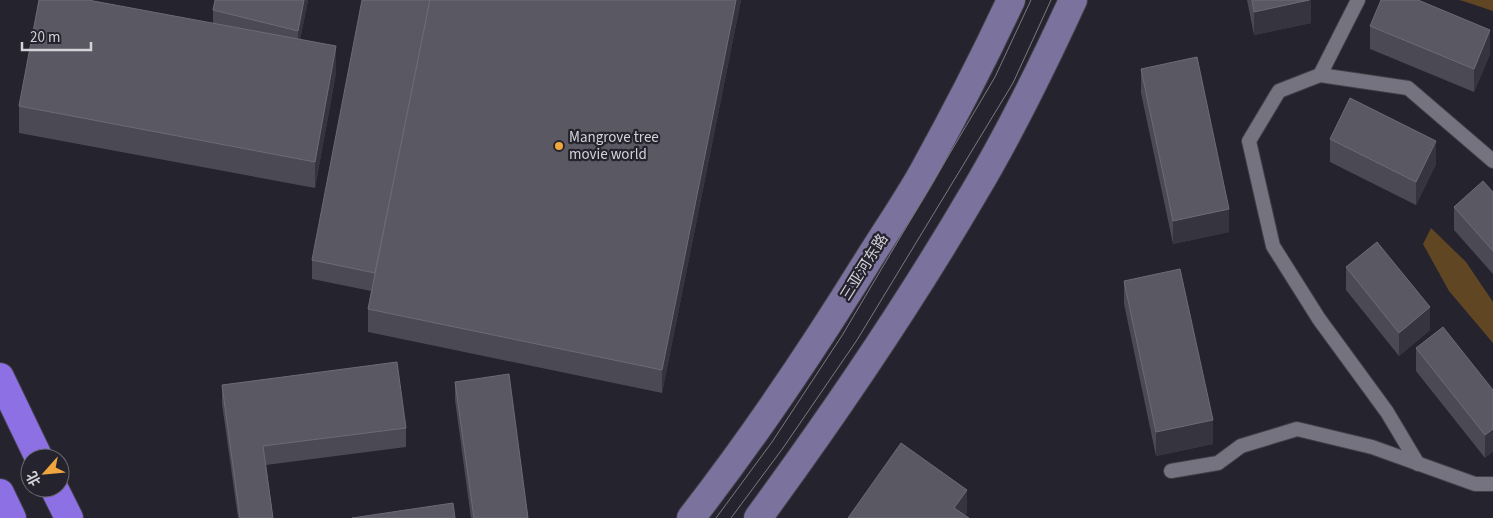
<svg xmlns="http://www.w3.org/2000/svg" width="1493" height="518" font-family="'Source Sans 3','Noto Sans SC',sans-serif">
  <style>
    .water { fill: #614623 }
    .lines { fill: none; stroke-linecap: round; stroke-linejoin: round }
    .lane-casing { stroke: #413f48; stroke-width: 16 }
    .secondary-casing { stroke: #413f48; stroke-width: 30 }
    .highway-casing { stroke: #413f48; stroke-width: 30 }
    .lane { stroke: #74737f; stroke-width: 14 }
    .secondary { stroke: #7b729d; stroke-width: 28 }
    .highway { stroke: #8c70e4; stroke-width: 28 }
    .tram { stroke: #7b7a82; stroke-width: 1 }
    .wall { fill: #4b4954 }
    .shaded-wall { fill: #36343e }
    .building { fill: #5a5862; stroke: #6d6b75 }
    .poi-dot { fill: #f0a63e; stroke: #25232d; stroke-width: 2 }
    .labels { text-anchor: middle; stroke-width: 4.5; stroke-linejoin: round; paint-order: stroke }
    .poi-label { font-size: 15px; fill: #d3d2d9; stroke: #25232d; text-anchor: start }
    .street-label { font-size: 15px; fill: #d3d2d9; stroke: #25232d }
  </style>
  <rect width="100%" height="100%" fill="#25232d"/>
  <!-- water -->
  <g class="water">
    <path d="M1459,0H1493V11L1463,1Z"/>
    <path d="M1431,228L1466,262L1493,302V343L1449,291L1423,244Z"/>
  </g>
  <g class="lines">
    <!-- lane casing -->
    <g class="lane-casing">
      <g id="lane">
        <path d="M1320,75L1358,0"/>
        <path d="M1418,464L1387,412L1319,319L1273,246L1249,141L1279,91L1320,75L1408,88L1493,161"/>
        <path d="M1171,471L1218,463L1241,446L1297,429L1372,447L1475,484H1493"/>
      </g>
    </g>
    <!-- secondary casing -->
    <g class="secondary-casing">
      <g id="secondary">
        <path d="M691,518C754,437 811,352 865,265C884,234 905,204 923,172C954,116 984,58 1011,0"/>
        <path d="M758,518C835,413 909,304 975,191C1012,129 1043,65 1073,0"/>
      </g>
    </g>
    <!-- highway casing -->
    <g class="highway-casing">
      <g id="highway">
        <path d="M0,377L39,458"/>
        <path d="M54,488L69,518"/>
        <path d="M0,493L12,518"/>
      </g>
    </g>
    <!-- lane -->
    <use href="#lane" class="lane"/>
    <!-- secondary -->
    <use href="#secondary" class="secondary"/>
    <!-- highway -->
    <use href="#highway" class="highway"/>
    <!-- tram -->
    <g class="tram">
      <path d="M716,518L772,442L843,334L995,77L1031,0"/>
      <path d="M731,518L783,448L857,340L1013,83L1051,0"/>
    </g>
  </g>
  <!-- wall -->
  <g class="wall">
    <path d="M308,0L300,40L336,73L315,188L19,133V106L213,23V10Z"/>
    <path d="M741,0L662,393L368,332V309L371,291L312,279V260Z"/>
    <path d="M1247,0H1311V23L1254,35Z"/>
    <path d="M1370,26L1490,54L1474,92L1370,49Z"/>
    <path d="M1141,69L1229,232L1173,244L1141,93Z"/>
    <path d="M1330,139L1436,164L1416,205L1330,162Z"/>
    <path d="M1493,192V274L1454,230V207Z"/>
    <path d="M1346,267L1430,330L1399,356L1346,290Z"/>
    <path d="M1124,281L1213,444L1156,456L1124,304Z"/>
    <path d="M1416,348L1493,390L1485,458L1416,371Z"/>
    <path d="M455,382L528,518H471L455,400Z"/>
    <path d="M222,385L406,428V447L266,465L273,518H238L222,404Z"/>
  </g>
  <!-- shaded-wall -->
  <g class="shaded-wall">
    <path d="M304,0H308L298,50V31Z"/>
    <path d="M736,0H741L662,393V370Z"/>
    <path d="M1311,0V23L1254,35V12Z"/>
    <path d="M1490,30V54L1474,92V69Z"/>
    <path d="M336,46V73L315,188V162Z"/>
    <path d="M1436,141V164L1416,205V182Z"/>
    <path d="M1229,209V232L1173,244V221Z"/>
    <path d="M1430,307V330L1399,356V333Z"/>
    <path d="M1213,420V444L1156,456V432Z"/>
    <path d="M1493,429V452L1485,458V435Z"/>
    <path d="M967,490V513L963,518L954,508Z"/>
  </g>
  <!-- building -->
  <g class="building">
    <path d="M39,0H88L336,46L315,162L19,106Z"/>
    <path d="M215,0H304L298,31L213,10Z"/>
    <path d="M362,0H430L375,273L312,260Z"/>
    <path d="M430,0H736L662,370L368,309Z"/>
    <path d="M1252,0H1309L1254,12Z"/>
    <path d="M1381,0H1418L1490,30L1474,69L1370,26Z"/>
    <path d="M1197,57L1229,209L1173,221L1141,69Z"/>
    <path d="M1350,98L1436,141L1416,182L1330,139Z"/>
    <path d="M1483,181L1493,192V251L1454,207Z"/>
    <path d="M1377,242L1430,307L1399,333L1346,267Z"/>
    <path d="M1180,269L1213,420L1156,432L1124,281Z"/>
    <path d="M1443,327L1493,390V429L1485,435L1416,348Z"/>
    <path d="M397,362L406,428L263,446L273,518H240L222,385Z"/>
    <path d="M509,374L528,518H474L455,382Z"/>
    <path d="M901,443L967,490L954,508L969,518H848Z"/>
    <path d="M453,503L455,518H352Z"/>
  </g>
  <!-- markers -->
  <circle class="poi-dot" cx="559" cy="146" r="5"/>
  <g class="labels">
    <!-- poi labels -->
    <g class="poi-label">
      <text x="569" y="142">Mangrove tree<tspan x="569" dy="17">movie world</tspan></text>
    </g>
    <!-- street labels -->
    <g class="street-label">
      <text transform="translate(864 267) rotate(-58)" y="5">三亚河东路</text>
    </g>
  </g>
  <!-- north arrow -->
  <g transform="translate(45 473) rotate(243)"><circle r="24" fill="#25232d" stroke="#6b6972"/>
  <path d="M0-4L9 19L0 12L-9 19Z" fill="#f0a63e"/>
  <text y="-8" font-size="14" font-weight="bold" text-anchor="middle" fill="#d3d2d9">北</text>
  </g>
  <!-- scale -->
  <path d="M22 42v8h69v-8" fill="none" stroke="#d3d2d9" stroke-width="2.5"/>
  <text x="30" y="42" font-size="15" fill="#d3d2d9" stroke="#25232d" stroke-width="4" paint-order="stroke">20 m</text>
</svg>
